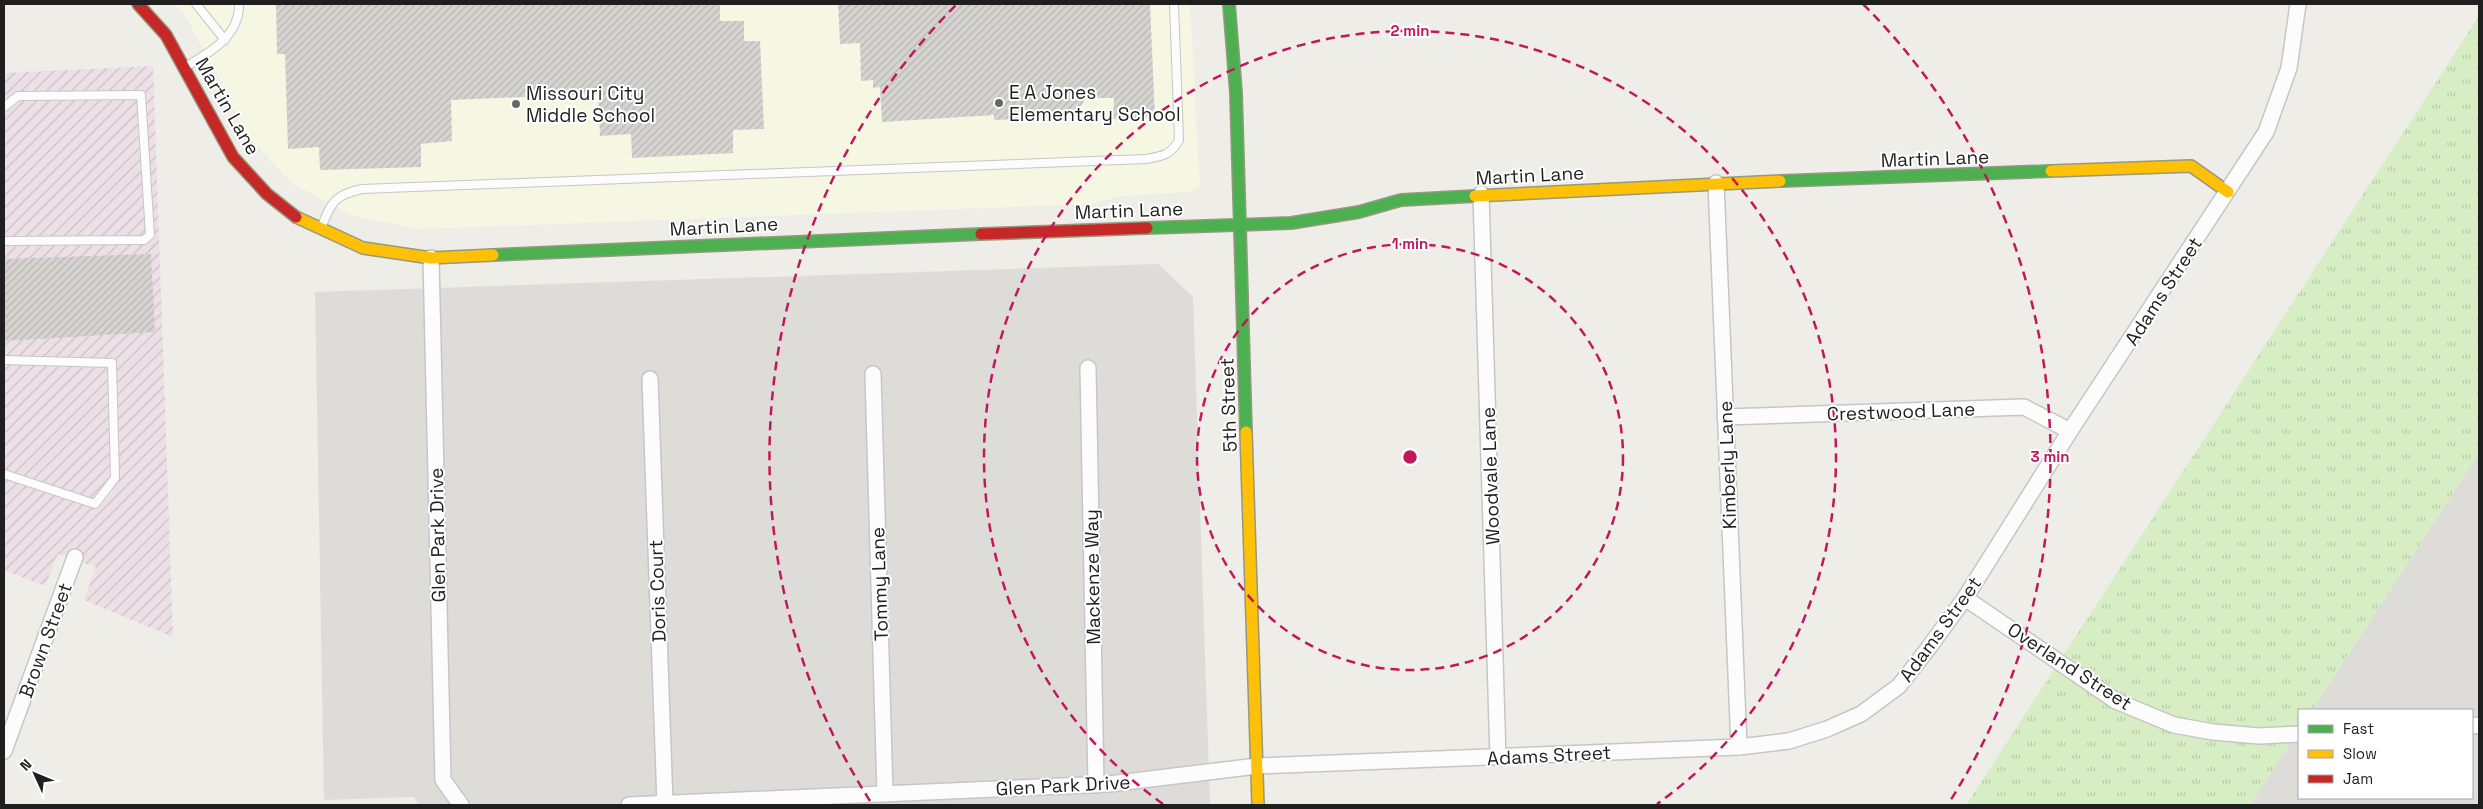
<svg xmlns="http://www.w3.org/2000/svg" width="2483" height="809" font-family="'Space Grotesk',sans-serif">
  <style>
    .residential { fill: #dddcd9 }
    .industrial { fill: url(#industrial-furrows) }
    .education { fill: #f6f7e3 }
    .grass { fill: url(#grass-tufts) }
    .building { fill: url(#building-hatch) }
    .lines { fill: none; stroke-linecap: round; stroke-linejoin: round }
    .lane-casing { stroke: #c6c6c4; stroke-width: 10 }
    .street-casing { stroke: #c6c6c4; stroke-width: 18 }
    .fast-casing { stroke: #95997e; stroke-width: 14 }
    .slow-casing { stroke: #95997e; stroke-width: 14 }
    .jam-casing { stroke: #95997e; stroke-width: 14 }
    .lane { stroke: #fcfcfc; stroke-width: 8 }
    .street { stroke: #fcfcfc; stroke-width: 15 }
    .fast { stroke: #4caf50; stroke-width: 11 }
    .slow { stroke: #ffc107; stroke-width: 11 }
    .jam { stroke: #c62828; stroke-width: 11 }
    .ring { fill: none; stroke: #c2185b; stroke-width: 2.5; stroke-dasharray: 9 6 }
    .poi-dot { fill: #676765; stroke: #fff; stroke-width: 2 }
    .labels { text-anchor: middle; stroke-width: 4; stroke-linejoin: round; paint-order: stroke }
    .poi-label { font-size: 19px; fill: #1f1f1f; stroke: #fff; text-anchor: start }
    .street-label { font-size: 19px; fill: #1f1f1f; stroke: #fff }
    .centre { fill: #c2185b; stroke: #fff; stroke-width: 2.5 }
    .ring-label { font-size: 15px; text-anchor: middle; font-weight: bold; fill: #c2185b; stroke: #fff; stroke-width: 4; stroke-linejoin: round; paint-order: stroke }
  </style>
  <defs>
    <pattern id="industrial-furrows" width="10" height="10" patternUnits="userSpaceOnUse" patternTransform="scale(1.25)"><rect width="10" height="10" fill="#ece0e6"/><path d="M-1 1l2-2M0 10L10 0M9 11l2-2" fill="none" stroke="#cac0c5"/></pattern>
    <pattern id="grass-tufts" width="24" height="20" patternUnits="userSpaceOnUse" patternTransform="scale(1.25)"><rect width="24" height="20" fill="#d7eec4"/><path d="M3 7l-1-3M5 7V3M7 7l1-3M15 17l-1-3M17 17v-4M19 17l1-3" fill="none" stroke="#b8cca8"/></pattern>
    <pattern id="building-hatch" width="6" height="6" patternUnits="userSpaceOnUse" patternTransform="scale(1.25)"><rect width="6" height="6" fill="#d6d4d0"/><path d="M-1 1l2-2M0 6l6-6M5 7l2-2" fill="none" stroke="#b7b6b2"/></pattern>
  </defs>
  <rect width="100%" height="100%" fill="#eeede8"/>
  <!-- residential -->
  <g class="residential">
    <path d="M1158,264L1193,297L1210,805H419L414,797L324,800L315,292Z"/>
    <path d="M2479,453V805H2250L2299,730V798H2472V710H2312Z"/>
  </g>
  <!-- industrial -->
  <path class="industrial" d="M153,66L173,637L84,600L96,567L58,554L45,586L4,570V73Z"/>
  <!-- education -->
  <path class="education" d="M175,4H1190L1200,187L1187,192L1120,196L1092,204L419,229L353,216L292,183L244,131L219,77L183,12Z"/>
  <!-- grass -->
  <path class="grass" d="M2479,16V453L2312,710H2299V730L2250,805H1966Z"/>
  <!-- building -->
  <g class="building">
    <path d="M276,4H720V21H744V41H760L764,129L733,130V153L632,158L631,134L600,136L598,94L451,100L452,141L421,144V167L320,170L319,147L288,149L285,54H277Z"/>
    <path d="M838,4H1150L1155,117L1113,119L1114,98H1086L1078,110L1064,117L994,120V115L882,122L880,87L873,88V80L861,81L860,43L840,44Z"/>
    <path d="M151,254L155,332L4,341V259Z"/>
  </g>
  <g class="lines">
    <!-- lane casing -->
    <g class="lane-casing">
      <g id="lane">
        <path d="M196,4L225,40"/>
        <path d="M185,67C210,53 240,35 239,4"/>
        <path d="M4,107L18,96L141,95L150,235L144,240L4,241"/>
        <path d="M321,228C331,203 334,195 362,189L1146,159C1163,156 1171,155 1179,140L1174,4"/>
        <path d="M4,360L112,363L115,478L95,504L4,474"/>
      </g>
    </g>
    <!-- street casing -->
    <g class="street-casing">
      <g id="street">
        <path d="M1716,183L1739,747"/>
        <path d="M1481,194L1498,758"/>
        <path d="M431,258L443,780L461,805"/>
        <path d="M1088,368L1096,785"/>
        <path d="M873,374L885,794"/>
        <path d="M650,379L665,804"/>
        <path d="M1725,417L2024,407L2070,431"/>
        <path d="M1965,598L2116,701L2174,725L2213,732L2259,736L2299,734"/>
        <path d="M2472,726L2479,725"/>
        <path d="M4,751L75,557"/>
        <path d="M629,805L1109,784L1257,766L1739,747L1789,741L1827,729L1861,714L1899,686L1927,650L1965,598L2070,431L2266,132L2289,68L2298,4"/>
      </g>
    </g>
    <!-- fast casing -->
    <g class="fast-casing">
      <g id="fast">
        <path d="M1229,4L1236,93L1246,432"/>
        <path d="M1780,181L2051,171"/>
        <path d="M1147,228L1291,223L1359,212L1401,200L1475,196"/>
        <path d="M493,255L981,234"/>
      </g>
    </g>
    <!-- slow casing -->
    <g class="slow-casing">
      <g id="slow">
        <path d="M2051,171L2191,166L2228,192"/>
        <path d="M1475,196L1780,181"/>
        <path d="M296,217L363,248L431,258L493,255"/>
        <path d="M1246,432L1258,805"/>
      </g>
    </g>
    <!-- jam casing -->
    <g class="jam-casing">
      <g id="jam">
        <path d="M138,4L166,35L233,157L267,194L296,217"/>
        <path d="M981,234L1147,228"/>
      </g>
    </g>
    <!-- lane -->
    <use href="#lane" class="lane"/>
    <!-- street -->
    <use href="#street" class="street"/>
    <!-- fast -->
    <use href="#fast" class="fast"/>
    <!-- slow -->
    <use href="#slow" class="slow"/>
    <!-- jam -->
    <use href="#jam" class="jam"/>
  </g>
  <!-- distance rings -->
  <g class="ring">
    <circle cx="1410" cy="457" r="213"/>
    <path d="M1163 804A426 426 0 1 1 1657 804"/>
    <path d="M870 801A640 640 0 0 1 957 4M1863 4A640 640 0 0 1 1950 801"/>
  </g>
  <!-- markers -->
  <g class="poi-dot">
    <circle cx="999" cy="103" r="5"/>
    <circle cx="516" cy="104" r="5"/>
  </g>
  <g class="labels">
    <!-- poi labels -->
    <g class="poi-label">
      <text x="1009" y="99">E A Jones<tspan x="1009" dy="22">Elementary School</tspan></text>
      <text x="526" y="100">Missouri City<tspan x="526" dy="22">Middle School</tspan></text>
    </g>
    <!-- street labels -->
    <g class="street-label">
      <text transform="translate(228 106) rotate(60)" y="7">Martin Lane</text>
      <text transform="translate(1935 158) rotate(-2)" y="7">Martin Lane</text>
      <text transform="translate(1530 175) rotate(-3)" y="7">Martin Lane</text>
      <text transform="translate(1129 210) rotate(-2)" y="7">Martin Lane</text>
      <text transform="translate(724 226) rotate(-3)" y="7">Martin Lane</text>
      <text transform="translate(2163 291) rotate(-57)" y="7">Adams Street</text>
      <text transform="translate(1228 405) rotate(-92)" y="7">5th Street</text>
      <text transform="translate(1901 411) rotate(-2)" y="7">Crestwood Lane</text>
      <text transform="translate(1727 465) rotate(-92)" y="7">Kimberly Lane</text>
      <text transform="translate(1490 476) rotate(-92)" y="7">Woodvale Lane</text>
      <text transform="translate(437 535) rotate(-91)" y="7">Glen Park Drive</text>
      <text transform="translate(1092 577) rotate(-91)" y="7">Mackenze Way</text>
      <text transform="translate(879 584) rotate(-92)" y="7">Tommy Lane</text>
      <text transform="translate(657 591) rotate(-92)" y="7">Doris Court</text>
      <text transform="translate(1940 629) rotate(-54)" y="7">Adams Street</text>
      <text transform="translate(45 640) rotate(-70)" y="7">Brown Street</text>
      <text transform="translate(2070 666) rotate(33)" y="7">Overland Street</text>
      <text transform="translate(1549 755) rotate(-3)" y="7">Adams Street</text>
      <text transform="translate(1063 785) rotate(-3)" y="7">Glen Park Drive</text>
    </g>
  </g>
  <circle cx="1410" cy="457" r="8" class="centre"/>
  <g class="ring-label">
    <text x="1410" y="36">2 min</text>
    <text x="1410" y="249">1 min</text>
    <text x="2050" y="462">3 min</text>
  </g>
  <!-- border -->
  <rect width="2483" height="809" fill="none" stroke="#1f1f1f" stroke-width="10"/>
  <!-- legend -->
  <rect x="2298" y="709" width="175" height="90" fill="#ffffff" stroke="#a5a5a5"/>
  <rect x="2308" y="725" width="25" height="8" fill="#4caf50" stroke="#a5a5a5"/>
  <text x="2343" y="734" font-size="15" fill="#1f1f1f">Fast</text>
  <rect x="2308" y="750" width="25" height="8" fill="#ffc107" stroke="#a5a5a5"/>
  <text x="2343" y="759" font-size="15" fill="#1f1f1f">Slow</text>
  <rect x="2308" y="775" width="25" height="8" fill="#c62828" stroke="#a5a5a5"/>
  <text x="2343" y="784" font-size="15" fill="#1f1f1f">Jam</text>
  <!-- north arrow -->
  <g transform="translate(35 774) rotate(314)" stroke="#ffffff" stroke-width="4" paint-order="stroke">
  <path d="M0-4L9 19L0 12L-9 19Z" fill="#1f1f1f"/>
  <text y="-8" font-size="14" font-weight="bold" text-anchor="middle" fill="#1f1f1f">N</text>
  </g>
</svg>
